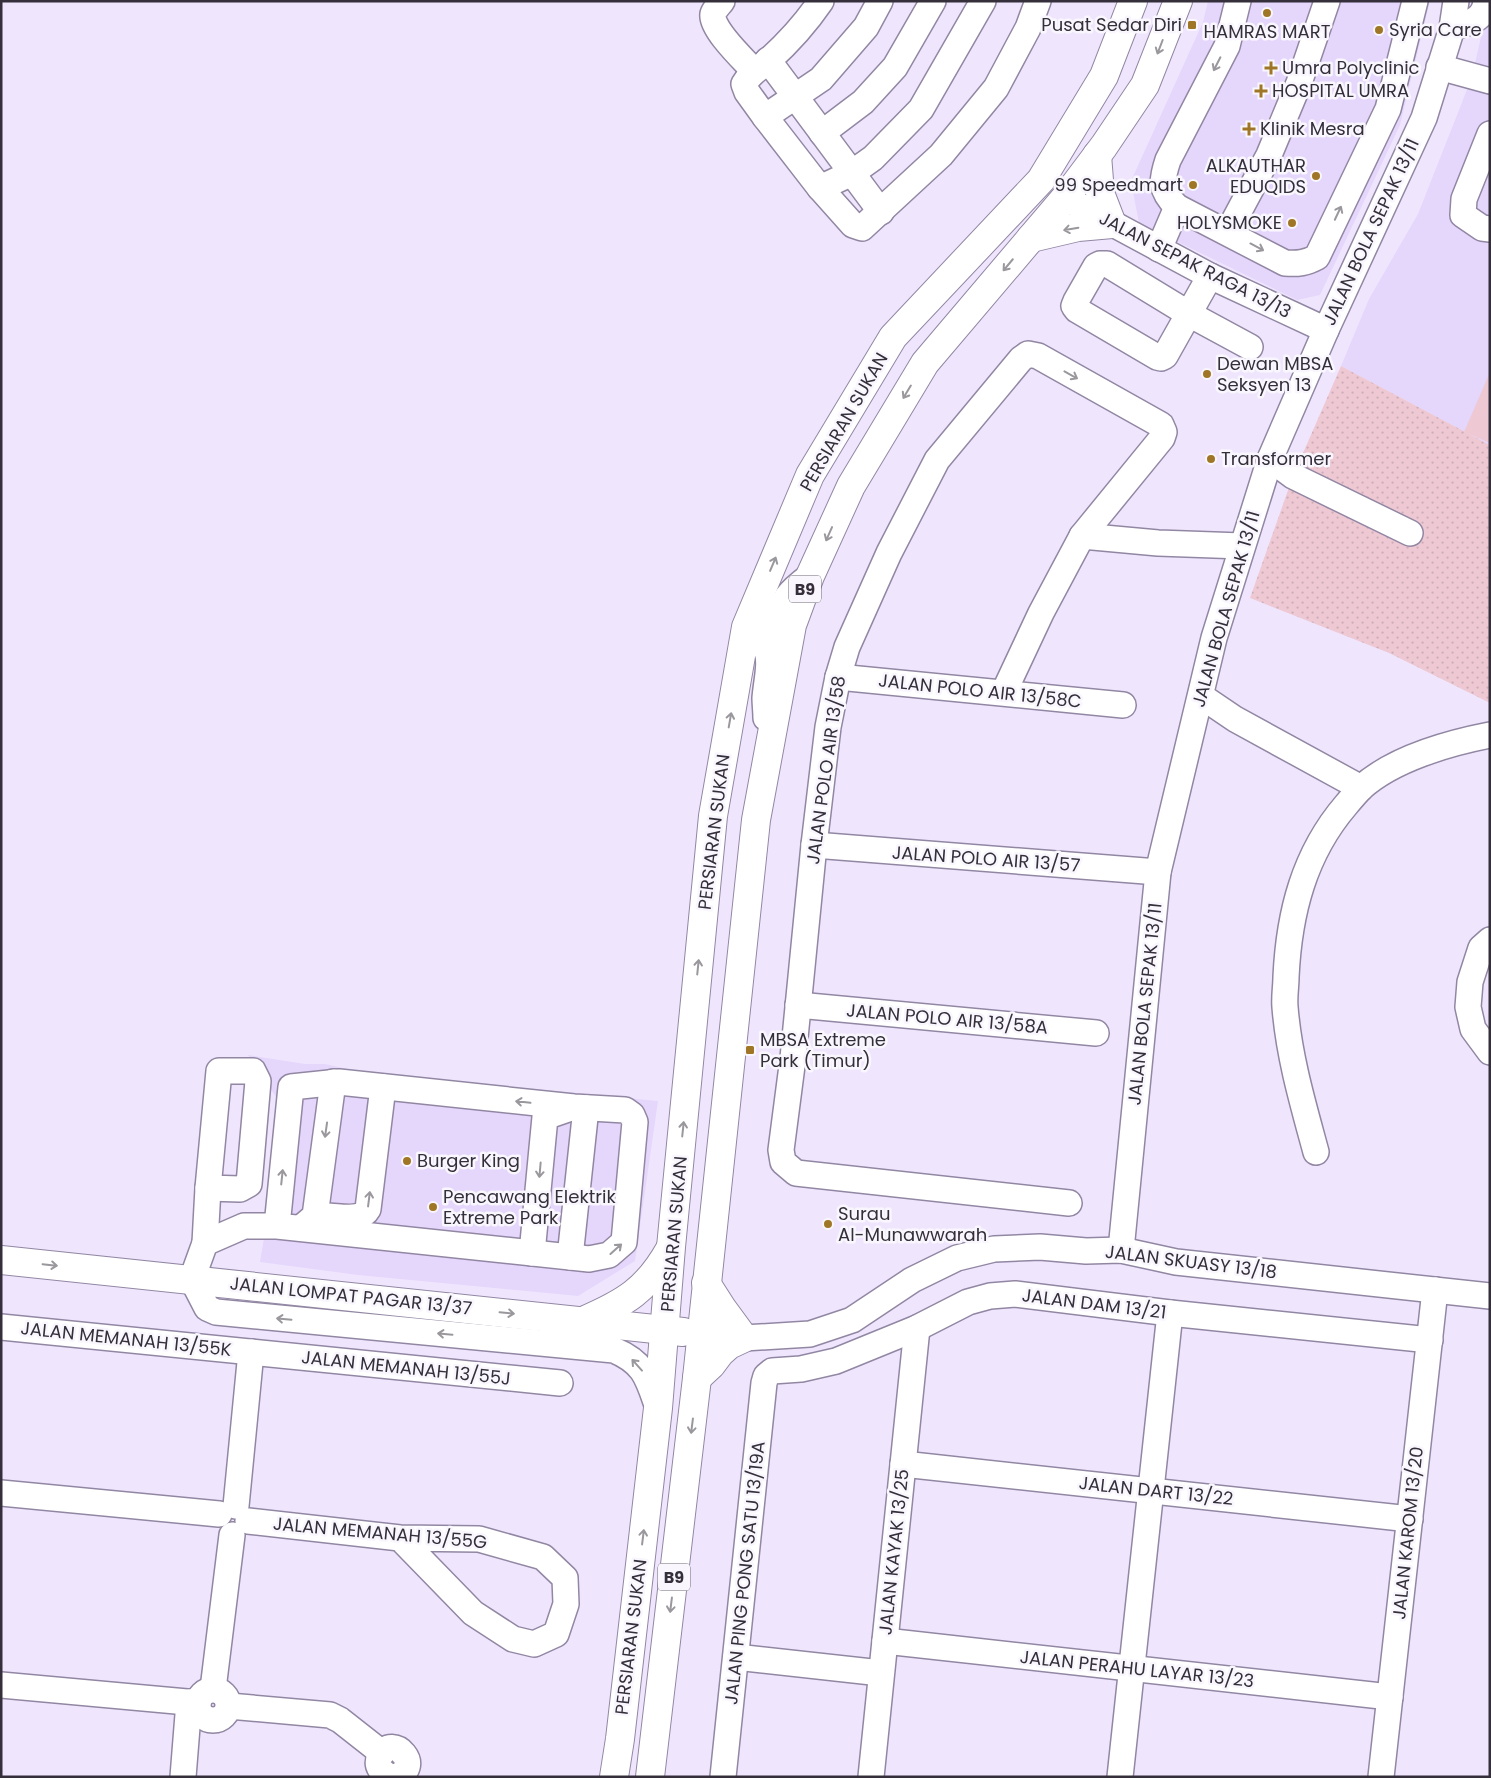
<svg xmlns="http://www.w3.org/2000/svg" width="1491" height="1778" font-family="Poppins,sans-serif">
  <style>
    .built { fill: #e5d6fc }
    .park { fill: url(#park-dots) }
    .pitch { fill: #eec9d4 }
    .lines { fill: none; stroke-linecap: round; stroke-linejoin: round }
    .minor-casing { stroke: #9287a3; stroke-width: 28 }
    .major-casing { stroke: #9287a3; stroke-width: 30 }
    .minor { stroke: #fff; stroke-width: 25 }
    .major { stroke: #fff; stroke-width: 28 }
    .oneway { stroke: #9a979d }
    .poi-dot { fill: #9f7625; stroke: #f9f7fd; stroke-width: 2 }
    .labels { text-anchor: middle; stroke-width: 5; stroke-linejoin: round; paint-order: stroke }
    .shield { fill: #f9f7fd; stroke: #6f6b75; stroke-width: 1 }
    .shield-label { font-size: 16px; font-weight: bold; fill: #342f3b }
    .poi-label { font-size: 18px; fill: #342f3b; stroke: #f9f7fd; text-anchor: start }
    .street-label { font-size: 18px; fill: #342f3b; stroke: #f9f7fd }
  </style>
  <defs>
    <pattern id="park-dots" width="8" height="8" patternUnits="userSpaceOnUse" patternTransform="scale(1.25)"><rect width="8" height="8" fill="#eec9d4"/><path d="M2 2h.1M6 6h.1" fill="none" stroke="#cdadb7" stroke-width="1.8" stroke-linecap="round"/></pattern>
  </defs>
  <rect width="100%" height="100%" fill="#efe6fe"/>
  <!-- built -->
  <g class="built">
    <path d="M1208,1H1430L1400,125L1320,295L1297,300L1139,223L1131,181L1203,22Z"/>
    <path d="M1489,1H1490V445L1341,366L1369,299L1418,214L1472,77Z"/>
    <path d="M248,1055L305,1064H325L365,1073L658,1101L635,1261L578,1296L358,1275L260,1262L270,1203L280,1103Z"/>
  </g>
  <!-- park -->
  <path class="park" d="M1341,366L1490,445V703L1389,653L1250,598L1293,476Z"/>
  <!-- pitch -->
  <path class="pitch" d="M1490,372V443L1464,432Z"/>
  <g class="lines">
    <!-- minor casing -->
    <g class="minor-casing">
      <g id="minor">
        <path d="M722,1C719,5 714,10 713,14C710,28 745,61 754,71"/>
        <path d="M821,1C806,23 789,42 769,60C760,68 750,73 744,84L747,92L765,117L820,188L853,225L862,228L941,155L996,88L1028,28L1038,1"/>
        <path d="M1238,1L1227,46L1168,160C1161,181 1160,190 1177,207L1285,263C1298,264 1306,263 1317,257L1388,109L1415,1"/>
        <path d="M1452,28C1469,22 1484,21 1486,1"/>
        <path d="M768,60L881,212"/>
        <path d="M1439,67L1490,81"/>
        <path d="M765,117L821,79L866,27L880,1"/>
        <path d="M822,133L863,102L895,67L933,1"/>
        <path d="M1490,134L1464,199L1463,215L1482,228L1490,229"/>
        <path d="M820,188L852,173L873,158L921,109L983,1"/>
        <path d="M1065,198L1210,276L1326,330"/>
        <path d="M1228,232L1269,155L1299,83L1327,1"/>
        <path d="M1159,249L1177,207"/>
        <path d="M1210,276L1165,356L1161,358L1157,357L1077,310L1074,306L1076,301L1096,266L1100,264H1107L1189,314L1250,347"/>
        <path d="M1270,459L1293,476L1410,533"/>
        <path d="M1082,536L1158,543L1242,546"/>
        <path d="M746,627C778,651 768,664 765,698C765,704 766,711 766,718"/>
        <path d="M746,647C758,642 769,633 776,622C780,614 782,605 787,597C793,589 802,582 810,576"/>
        <path d="M838,677L1123,705"/>
        <path d="M1004,692L1041,613L1082,536L1162,438L1164,432L1161,425L1038,356L1028,354L1021,359L937,460L889,553L847,647L838,677L828,727L814,845L793,1058L781,1150L783,1162L796,1173L1069,1203"/>
        <path d="M1201,696L1235,719L1361,788"/>
        <path d="M814,845L1158,872"/>
        <path d="M1490,940L1481,948L1470,982L1468,1007L1473,1029L1490,1052"/>
        <path d="M798,1005L1096,1033"/>
        <path d="M219,1071H253L258,1081L249,1184L240,1189L208,1188Z"/>
        <path d="M1316,1152C1303,1104 1289,1057 1285,1007C1284,997 1286,987 1286,977C1289,913 1304,854 1346,805C1351,799 1356,793 1361,788C1393,759 1449,743 1490,735"/>
        <path d="M327,1216C340,1216 361,1222 368,1209L383,1087"/>
        <path d="M277,1226L291,1087L339,1082L574,1107L625,1110L632,1115L635,1122L624,1242L609,1255L589,1259L277,1226H244L205,1243L192,1279L207,1308L216,1312L614,1350C645,1363 648,1379 658,1408"/>
        <path d="M301,1228L315,1216L333,1082"/>
        <path d="M205,1243L208,1188"/>
        <path d="M1121,1250L1158,872L1214,638L1270,459L1326,330L1424,118L1452,28L1456,1"/>
        <path d="M532,1253L545,1117L571,1108"/>
        <path d="M570,1257L586,1108"/>
        <path d="M1,1327L560,1383"/>
        <path d="M701,1334L744,1338L810,1334L852,1320L912,1280L957,1258L994,1249L1040,1247L1086,1251L1121,1250L1176,1262L1490,1296"/>
        <path d="M903,1464L1410,1519"/>
        <path d="M1,1493L219,1514"/>
        <path d="M236,1506L251,1352"/>
        <path d="M248,1521L400,1538L479,1539L543,1557L565,1578L566,1604L556,1634L534,1644L513,1639L473,1613L400,1538"/>
        <path d="M885,1641L1390,1697"/>
        <path d="M736,1657L881,1673"/>
        <path d="M1,1685L198,1703"/>
        <path d="M213,1689L232,1535"/>
        <circle cx="213" cy="1705" r="15"/>
        <path d="M229,1706L330,1715L340,1720L382,1753"/>
        <path d="M183,1777L189,1702"/>
        <path d="M392,1777C382,1774 375,1766 380,1756C393,1731 426,1769 394,1777"/>
        <path d="M723,1777L764,1383L766,1376L772,1371L801,1369L836,1361L917,1328L968,1302L990,1296L1015,1294L1170,1313L1430,1340"/>
        <path d="M871,1777L917,1328"/>
        <path d="M1120,1777L1170,1313"/>
        <path d="M1381,1777L1435,1290"/>
      </g>
    </g>
    <!-- major casing -->
    <g class="major-casing">
      <g id="major">
        <path d="M1031,238L1078,227L1112,224L1100,193L1097,155"/>
        <path d="M1,1260L683,1332"/>
        <path d="M583,1321C625,1303 647,1290 670,1249"/>
        <path d="M697,1378L711,1365L720,1353L729,1345L744,1338L722,1308L706,1283"/>
        <path d="M614,1777L620,1739L658,1408L671,1247L713,816L746,627L810,475L893,337L1041,180L1104,76L1133,1"/>
        <path d="M650,1777L697,1378L756,820L792,625L810,576L851,486L925,363L1065,198L1104,146L1145,85L1178,1"/>
      </g>
    </g>
    <!-- minor -->
    <use href="#minor" class="minor"/>
    <!-- major -->
    <use href="#major" class="major"/>
  </g>
  <!-- one-way arrows -->
  <defs><path id="oneway-shaft" d="M-6 0H5M1.5-3L5.5 0L1.5 3" fill="none" stroke-width="1.6" stroke-linecap="round" stroke-linejoin="round" transform="scale(1.25)"/></defs>
  <g class="oneway">
    <use href="#oneway-shaft" transform="translate(1160 47) rotate(111)"/>
    <use href="#oneway-shaft" transform="translate(1217 64) rotate(117)"/>
    <use href="#oneway-shaft" transform="translate(1338 213) rotate(-65)"/>
    <use href="#oneway-shaft" transform="translate(1071 229) rotate(170)"/>
    <use href="#oneway-shaft" transform="translate(1257 247) rotate(28)"/>
    <use href="#oneway-shaft" transform="translate(1008 265) rotate(130)"/>
    <use href="#oneway-shaft" transform="translate(1071 375) rotate(29)"/>
    <use href="#oneway-shaft" transform="translate(907 392) rotate(121)"/>
    <use href="#oneway-shaft" transform="translate(829 534) rotate(114)"/>
    <use href="#oneway-shaft" transform="translate(773 564) rotate(-67)"/>
    <use href="#oneway-shaft" transform="translate(730 720) rotate(-80)"/>
    <use href="#oneway-shaft" transform="translate(698 967) rotate(-84)"/>
    <use href="#oneway-shaft" transform="translate(523 1102) rotate(-174)"/>
    <use href="#oneway-shaft" transform="translate(683 1129) rotate(-84)"/>
    <use href="#oneway-shaft" transform="translate(326 1130) rotate(98)"/>
    <use href="#oneway-shaft" transform="translate(540 1170) rotate(95)"/>
    <use href="#oneway-shaft" transform="translate(282 1177) rotate(-84)"/>
    <use href="#oneway-shaft" transform="translate(369 1199) rotate(-83)"/>
    <use href="#oneway-shaft" transform="translate(616 1249) rotate(-42)"/>
    <use href="#oneway-shaft" transform="translate(50 1265) rotate(6)"/>
    <use href="#oneway-shaft" transform="translate(507 1313) rotate(6)"/>
    <use href="#oneway-shaft" transform="translate(284 1319) rotate(-175)"/>
    <use href="#oneway-shaft" transform="translate(445 1334) rotate(-175)"/>
    <use href="#oneway-shaft" transform="translate(637 1365) rotate(-132)"/>
    <use href="#oneway-shaft" transform="translate(692 1426) rotate(97)"/>
    <use href="#oneway-shaft" transform="translate(643 1537) rotate(-83)"/>
    <use href="#oneway-shaft" transform="translate(671 1605) rotate(97)"/>
  </g>
  <!-- markers -->
  <g class="poi-dot">
    <circle cx="1267" cy="13" r="5"/>
    <rect x="1187" y="20" width="10" height="10" rx="2.5"/>
    <circle cx="1379" cy="30" r="5"/>
    <path d="M1268.5 60.5h5v5h5v5h-5v5h-5v-5h-5v-5h5z"/>
    <path d="M1258.5 83.5h5v5h5v5h-5v5h-5v-5h-5v-5h5z"/>
    <path d="M1246.5 121.5h5v5h5v5h-5v5h-5v-5h-5v-5h5z"/>
    <circle cx="1316" cy="176" r="5"/>
    <circle cx="1193" cy="185" r="5"/>
    <circle cx="1292" cy="223" r="5"/>
    <circle cx="1207" cy="374" r="5"/>
    <circle cx="1211" cy="459" r="5"/>
    <rect x="745" y="1045" width="10" height="10" rx="2.5"/>
    <circle cx="407" cy="1161" r="5"/>
    <circle cx="433" cy="1207" r="5"/>
    <circle cx="828" cy="1224" r="5"/>
  </g>
  <g class="labels">
    <!-- shield labels -->
    <g class="shield">
      <rect x="789" y="575.5" width="32" height="27" rx="4"/>
      <rect x="658" y="1563.5" width="32" height="27" rx="4"/>
    </g>
    <g class="shield-label">
      <text x="805" y="595">B9</text>
      <text x="674" y="1583">B9</text>
    </g>
    <!-- poi labels -->
    <g class="poi-label">
      <text x="1182" y="31" text-anchor="end">Pusat Sedar Diri</text>
      <text x="1389" y="36">Syria Care</text>
      <text x="1267" y="38" text-anchor="middle">HAMRAS MART</text>
      <text x="1282" y="74">Umra Polyclinic</text>
      <text x="1272" y="97">HOSPITAL UMRA</text>
      <text x="1260" y="135">Klinik Mesra</text>
      <text x="1306" y="172" text-anchor="end">ALKAUTHAR<tspan x="1306" dy="21">EDUQIDS</tspan></text>
      <text x="1183" y="191" text-anchor="end">99 Speedmart</text>
      <text x="1282" y="229" text-anchor="end">HOLYSMOKE</text>
      <text x="1217" y="370">Dewan MBSA<tspan x="1217" dy="21">Seksyen 13</tspan></text>
      <text x="1221" y="465">Transformer</text>
      <text x="760" y="1046">MBSA Extreme<tspan x="760" dy="21">Park (Timur)</tspan></text>
      <text x="417" y="1167">Burger King</text>
      <text x="443" y="1203">Pencawang Elektrik<tspan x="443" dy="21">Extreme Park</tspan></text>
      <text x="838" y="1220">Surau<tspan x="838" dy="21">Al-Munawwarah</tspan></text>
    </g>
    <!-- street labels -->
    <g class="street-label">
      <text transform="translate(1371 232) rotate(-65)" y="6">JALAN BOLA SEPAK 13/11</text>
      <text transform="translate(1195 265) rotate(27)" y="6">JALAN SEPAK RAGA 13/13</text>
      <text transform="translate(844 422) rotate(-60)" y="6">PERSIARAN SUKAN</text>
      <text transform="translate(1226 609) rotate(-74)" y="6">JALAN BOLA SEPAK 13/11</text>
      <text transform="translate(980 691) rotate(6)" y="6">JALAN POLO AIR 13/58C</text>
      <text transform="translate(826 770) rotate(-82)" y="6">JALAN POLO AIR 13/58</text>
      <text transform="translate(714 832) rotate(-83)" y="6">PERSIARAN SUKAN</text>
      <text transform="translate(986 859) rotate(4)" y="6">JALAN POLO AIR 13/57</text>
      <text transform="translate(1145 1004) rotate(-84)" y="6">JALAN BOLA SEPAK 13/11</text>
      <text transform="translate(947 1019) rotate(5)" y="6">JALAN POLO AIR 13/58A</text>
      <text transform="translate(674 1234) rotate(-85)" y="6">PERSIARAN SUKAN</text>
      <text transform="translate(1191 1262) rotate(7)" y="6">JALAN SKUASY 13/18</text>
      <text transform="translate(351 1296) rotate(6)" y="6">JALAN LOMPAT PAGAR 13/37</text>
      <text transform="translate(1094 1304) rotate(7)" y="6">JALAN DAM 13/21</text>
      <text transform="translate(126 1339) rotate(6)" y="6">JALAN MEMANAH 13/55K</text>
      <text transform="translate(406 1368) rotate(6)" y="6">JALAN MEMANAH 13/55J</text>
      <text transform="translate(1156 1491) rotate(6)" y="6">JALAN DART 13/22</text>
      <text transform="translate(380 1533) rotate(5)" y="6">JALAN MEMANAH 13/55G</text>
      <text transform="translate(1408 1533) rotate(-84)" y="6">JALAN KAROM 13/20</text>
      <text transform="translate(894 1552) rotate(-84)" y="6">JALAN KAYAK 13/25</text>
      <text transform="translate(745 1573) rotate(-84)" y="6">JALAN PING PONG SATU 13/19A</text>
      <text transform="translate(631 1637) rotate(-83)" y="6">PERSIARAN SUKAN</text>
      <text transform="translate(1137 1669) rotate(6)" y="6">JALAN PERAHU LAYAR 13/23</text>
    </g>
  </g>
  <!-- border -->
  <rect width="1491" height="1778" fill="none" stroke="#342f3b" stroke-width="5"/>
</svg>
